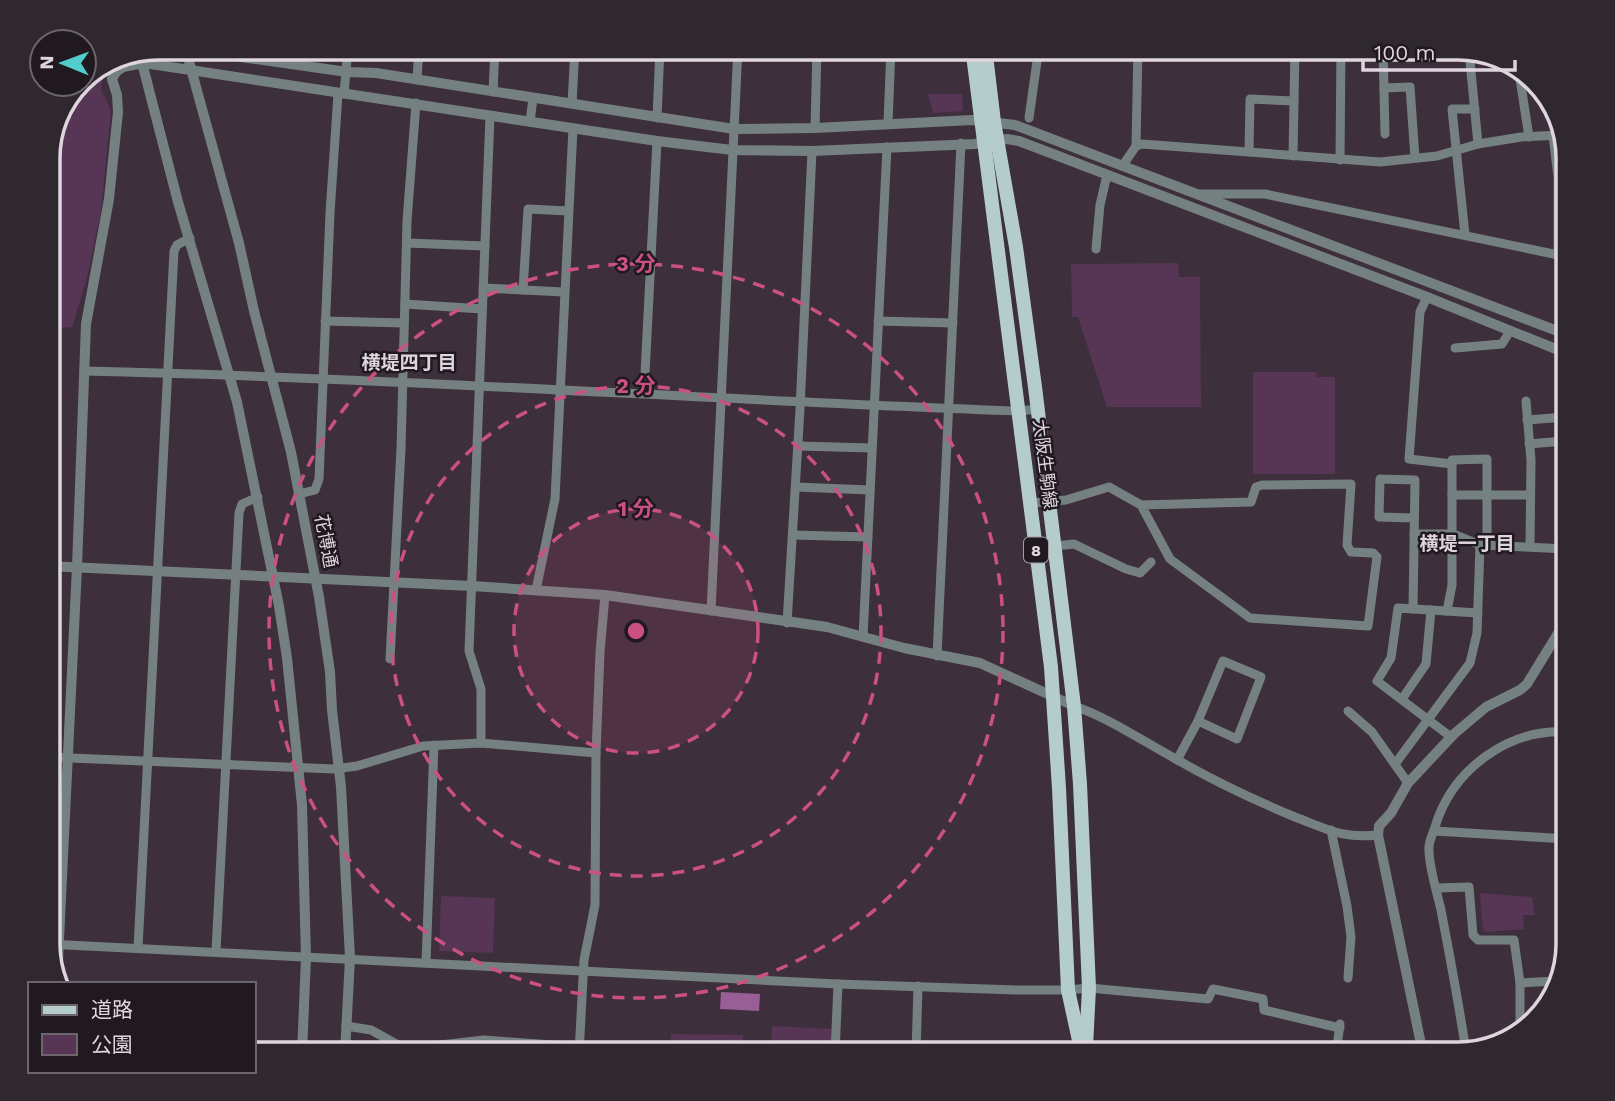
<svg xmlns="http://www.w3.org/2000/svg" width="1615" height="1101" font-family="'Work Sans','Noto Sans JP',sans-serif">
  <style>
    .green { fill: #563555 }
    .water { fill: #975f95 }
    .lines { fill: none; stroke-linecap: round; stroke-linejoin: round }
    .minor { stroke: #758181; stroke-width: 9 }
    .tertiary { stroke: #758181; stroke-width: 10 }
    .primary { stroke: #b4cdcc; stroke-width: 14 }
    .ring { fill: none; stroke: #cb5182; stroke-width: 3.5; stroke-dasharray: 12 9 }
    .labels { text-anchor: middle; stroke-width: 5; stroke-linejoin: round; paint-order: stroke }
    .shield { fill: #201a20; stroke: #a69da5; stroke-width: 2 }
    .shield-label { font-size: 16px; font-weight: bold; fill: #dfd5de }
    .street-label { font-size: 18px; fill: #dfd5de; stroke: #201a20 }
    .neighbourhood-label { font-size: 19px; font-weight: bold; fill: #dfd5de; stroke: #201a20 }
    .rim { fill: none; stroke: #dfd5de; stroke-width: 3.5 }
    .centre { fill: #cb5182; stroke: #201a20; stroke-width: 3.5 }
    .ring-label { font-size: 21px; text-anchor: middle; font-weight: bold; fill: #cb5182; stroke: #201a20; stroke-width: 5; stroke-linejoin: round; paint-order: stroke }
  </style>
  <rect width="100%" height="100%" fill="#3e2f3d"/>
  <!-- green -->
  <g class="green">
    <path d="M104,69L101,89L111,110L101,212L86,282L72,327L47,330V151L78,84H84V78Z"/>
    <path d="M928,94H962L963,111L933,113Z"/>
    <path d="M1178,263L1179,277H1200L1201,407H1107L1078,317H1072L1071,264Z"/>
    <path d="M1253,372H1316L1317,377H1335V474H1253Z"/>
    <path d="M47,455H58L53,544L47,543Z"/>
    <path d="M1480,893L1532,897L1535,915H1523L1524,929L1486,932L1483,929Z"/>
    <path d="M441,896L495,898L493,953L439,951Z"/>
    <path d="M772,1026L832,1029L831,1054H771Z"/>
    <path d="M671,1034L743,1035V1054H671Z"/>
  </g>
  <!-- water -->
  <path class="water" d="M721,992L760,994L759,1011L720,1009Z"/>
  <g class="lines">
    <!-- minor -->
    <g class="minor">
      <path d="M1383,47L1385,134"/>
      <path d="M1469,51L1478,144"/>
      <path d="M1518,66L1529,137"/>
      <path d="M417,80L419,47"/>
      <path d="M1384,88L1410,87L1415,158"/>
      <path d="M493,92L495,47"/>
      <path d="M344,94L348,47"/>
      <path d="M572,104L575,47"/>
      <path d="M657,118L660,47"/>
      <path d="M1029,118L1039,47"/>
      <path d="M530,122L533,98"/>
      <path d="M888,124L891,47"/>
      <path d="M815,128L817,47"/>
      <path d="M1553,135L1558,177V255"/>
      <path d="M1136,146L1138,47"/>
      <path d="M1249,152L1250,99L1294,101"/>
      <path d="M1293,156L1295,47"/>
      <path d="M1340,160L1341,47"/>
      <path d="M1123,165L1136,146L1142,144L1380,162L1437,156L1478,144L1521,137L1562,135"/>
      <path d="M1201,194H1265L1568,257"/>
      <path d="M1465,235L1452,109H1475"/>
      <path d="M407,243L485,246"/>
      <path d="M1096,249L1100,205L1107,175"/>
      <path d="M483,288L564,292"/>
      <path d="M523,290L528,209L568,211"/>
      <path d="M1427,297L1420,312L1409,459L1452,464"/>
      <path d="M405,304L482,309"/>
      <path d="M325,321L404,323"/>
      <path d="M878,321L953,323"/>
      <path d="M1455,348L1502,344L1510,331"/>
      <path d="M84,371C396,378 707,400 1019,411L1038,409"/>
      <path d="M644,393L657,141"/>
      <path d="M1526,401L1531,460L1530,546"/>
      <path d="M1527,420L1565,417"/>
      <path d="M1529,444L1564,441"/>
      <path d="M798,446L872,448"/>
      <path d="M796,487L870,490"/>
      <path d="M299,494L315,490L319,479L330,213L338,94"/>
      <path d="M1452,495H1529"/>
      <path d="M1031,503L1066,500L1109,487L1141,505L1251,502L1256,487L1262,485L1351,484L1347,545L1351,552L1373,553L1377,557L1368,626L1250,618L1170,559L1141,505"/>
      <path d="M1414,534H1453L1480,545L1568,549"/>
      <path d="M793,535L868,537"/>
      <path d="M1055,546L1074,544L1126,569L1140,573L1151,562"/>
      <path d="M536,590L555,499L573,128"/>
      <path d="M1413,609L1415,480L1380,479L1379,517L1414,518"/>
      <path d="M711,611L738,47"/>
      <path d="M1447,611L1452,585V460L1487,459V546"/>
      <path d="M787,623L800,409L812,151"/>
      <path d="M863,637L887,147"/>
      <path d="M937,656L961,143"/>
      <path d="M390,659L401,449L407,221L416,103"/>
      <path d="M1402,699L1426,664L1431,610"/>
      <path d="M1074,706C1109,718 1141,740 1174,758C1212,780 1254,800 1295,817C1327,829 1342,839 1378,835"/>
      <path d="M1348,711L1372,732L1408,783"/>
      <path d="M1451,737L1377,681L1391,658L1398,608L1478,613"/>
      <path d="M481,743V689L469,651L490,116"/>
      <path d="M47,757L334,769L357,766L423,746L481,743L596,753"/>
      <path d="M1177,760L1198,721L1223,661L1261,677L1237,739L1198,721"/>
      <path d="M1395,764L1470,663L1477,633L1480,545"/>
      <path d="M1331,830L1347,906L1351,937L1348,978"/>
      <path d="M1434,831L1568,839"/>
      <path d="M1437,888L1469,887L1473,935L1478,940H1514L1520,983V1030"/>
      <path d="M47,944L838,984L1016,990H1068L1089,988L1208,999L1213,989L1263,999L1264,1010L1340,1028"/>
      <path d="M138,948L174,251L177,245L190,238"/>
      <path d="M216,951L239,513L242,504L258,497"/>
      <path d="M426,963L434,745"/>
      <path d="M1520,983L1556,981"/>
      <path d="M346,1026L371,1030L400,1046H431L484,1040L579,1047"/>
      <path d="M1466,1052C1459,1004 1450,957 1441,910C1437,892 1428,865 1429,847C1429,841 1433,833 1435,827C1452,770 1508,728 1568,732"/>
      <path d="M579,1054L584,960L595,905L596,753L600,652L605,595"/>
      <path d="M835,1054L838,984"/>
      <path d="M916,1054L918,986"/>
      <path d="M1336,1054L1340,1024"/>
    </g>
    <!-- tertiary -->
    <g class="tertiary">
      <path d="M185,47L239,243L254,311L291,452L319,597L330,672L332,710L341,787L350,958L345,1054"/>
      <path d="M140,55L178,202L237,402L279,606L287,658L302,805L306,957L302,1054"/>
      <path d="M144,63L657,141L732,150L812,151L975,144L1007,139L1019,141L1427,297L1568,354"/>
      <path d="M47,566L472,586L605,595L827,627L904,648L980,663L1074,706"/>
      <path d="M57,981L77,567L86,324L109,199L118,112L117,95L112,79L116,72L123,67L143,63L185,49L347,72L376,73L734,129L815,128L972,120L1015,125L1568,335"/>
      <path d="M1423,1054L1378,835L1379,826L1391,813L1408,783L1454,734L1486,707L1520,690L1527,684L1568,617"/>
    </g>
    <!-- primary -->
    <g class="primary">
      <path d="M972,47L1051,667L1059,788L1068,990L1082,1054"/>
      <path d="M985,47L994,122L1016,247L1035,387L1074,706L1080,784L1089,988L1086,1047"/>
    </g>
  </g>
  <!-- distance rings -->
  <circle cx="636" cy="631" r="122" fill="#cb5182" fill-opacity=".12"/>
  <g class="ring">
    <circle cx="636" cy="631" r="122"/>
    <circle cx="636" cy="631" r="245"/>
    <circle cx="636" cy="631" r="367"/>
  </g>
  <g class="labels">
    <!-- shield labels -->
    <rect class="shield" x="1024" y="537.5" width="24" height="25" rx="5"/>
    <g class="shield-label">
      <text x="1036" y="556">8</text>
    </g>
    <!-- street labels -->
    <g class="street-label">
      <text transform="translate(1045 464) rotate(83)" y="6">大阪生駒線</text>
      <text transform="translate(326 541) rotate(79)" y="6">花博通</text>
    </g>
    <!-- neighbourhood labels -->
    <g class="neighbourhood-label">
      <text x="409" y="369">横堤四丁目</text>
      <text x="1467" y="550">横堤一丁目</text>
    </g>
  </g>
  <!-- crop -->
  <path d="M0 0H1615V1101H0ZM158 60H1458A98 98 0 0 1 1556 158V944A98 98 0 0 1 1458 1042H158A98 98 0 0 1 60 944V158A98 98 0 0 1 158 60Z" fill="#2f292f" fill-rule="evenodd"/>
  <path class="rim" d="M158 60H1458A98 98 0 0 1 1556 158V944A98 98 0 0 1 1458 1042H158A98 98 0 0 1 60 944V158A98 98 0 0 1 158 60Z"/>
  <circle cx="636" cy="631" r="10" class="centre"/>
  <g class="ring-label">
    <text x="636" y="271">3 分</text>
    <text x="636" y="393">2 分</text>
    <text x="636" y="516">1 分</text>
  </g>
  <!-- legend -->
  <rect x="28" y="982" width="228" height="91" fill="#201a20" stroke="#6c656c" stroke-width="2"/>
  <rect x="42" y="1005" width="35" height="10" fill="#b4cdcc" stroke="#6c656c" stroke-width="2"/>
  <text x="91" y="1017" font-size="21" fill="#dfd5de">道路</text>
  <rect x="42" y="1034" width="35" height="21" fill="#563555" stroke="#6c656c" stroke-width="2"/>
  <text x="91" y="1052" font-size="21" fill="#dfd5de">公園</text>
  <!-- north arrow -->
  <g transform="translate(63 63) rotate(271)"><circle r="33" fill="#201a20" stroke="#6c656c" stroke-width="2"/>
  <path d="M0-5L12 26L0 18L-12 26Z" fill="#52cdce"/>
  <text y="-10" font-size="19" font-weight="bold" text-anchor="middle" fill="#dfd5de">N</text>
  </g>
  <!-- scale -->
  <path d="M1363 60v10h152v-10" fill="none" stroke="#dfd5de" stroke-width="3.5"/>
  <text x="1374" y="60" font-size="21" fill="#dfd5de" stroke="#201a20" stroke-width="5" paint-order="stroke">100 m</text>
</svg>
